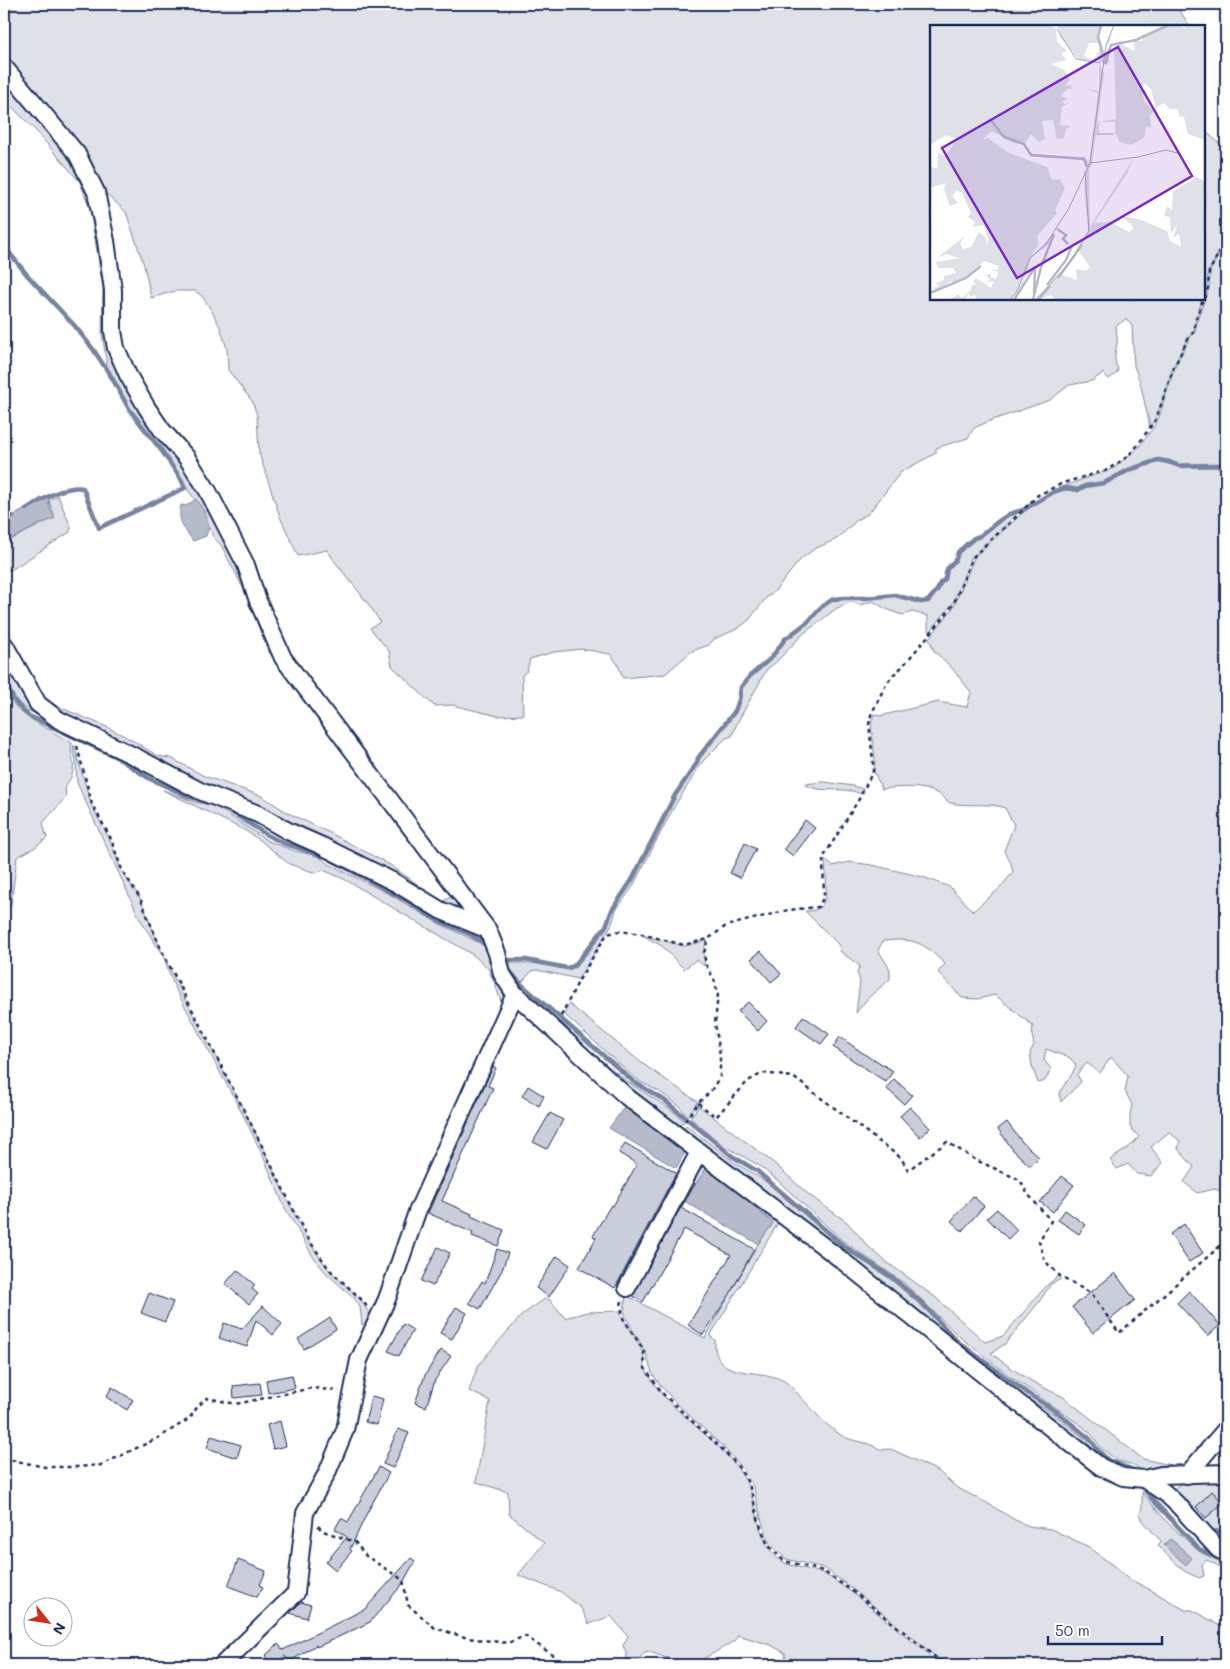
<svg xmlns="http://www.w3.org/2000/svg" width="1230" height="1669" font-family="Mali,sans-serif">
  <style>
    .green { fill: #dee1e7; stroke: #7c88a2 }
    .water { fill: #b5bbca; stroke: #77839f }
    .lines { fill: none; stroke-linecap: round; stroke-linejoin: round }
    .stream { stroke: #77839f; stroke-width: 4.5 }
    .building { fill: #caceda; stroke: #1b2f5e }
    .street-casing { stroke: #1b2f5e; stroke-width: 20 }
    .path { stroke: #1b2f5e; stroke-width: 2.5; stroke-dasharray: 4 4; stroke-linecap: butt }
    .street { stroke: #fff; stroke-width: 16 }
    .inset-river { fill: none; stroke: #b5bbca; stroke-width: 2.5 }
    .inset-road { fill: none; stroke: #a4acbf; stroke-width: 1 }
    .view { fill: #7b2cbf; fill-opacity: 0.15; stroke: #7b2cbf; stroke-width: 2.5 }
    .inset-edge { fill: none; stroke: #1b2f5e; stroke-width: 2.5 }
  </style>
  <rect width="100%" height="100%" fill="#fff"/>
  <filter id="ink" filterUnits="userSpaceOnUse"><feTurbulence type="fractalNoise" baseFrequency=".02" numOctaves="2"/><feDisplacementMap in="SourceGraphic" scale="10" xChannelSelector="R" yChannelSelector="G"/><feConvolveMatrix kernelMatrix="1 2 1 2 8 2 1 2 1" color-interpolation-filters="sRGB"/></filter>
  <g filter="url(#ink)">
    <!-- green -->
    <g class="green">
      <path d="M4,4H1175L1190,26H931V299H1203L1196,318L1194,331L1187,339L1173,367L1161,405L1156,418L1150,427L1140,382L1134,366L1132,326L1126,319L1116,326C1116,331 1118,338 1117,344C1115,354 1113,359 1118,369L1117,373L1109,379L1103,373L1092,381L1069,385L1050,400L990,421L974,428L968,438L936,448V453L901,472L868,514L858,519L837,539L814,549L800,560L775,591L767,597L749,620L737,629L714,639L709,645L692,651L665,674L623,678L617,663L610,654L582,649L554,652L530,659L527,671L522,675L523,715L498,716L452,705L434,706L392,666L389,651L370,628L380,622C365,596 343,575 327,550L298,556L280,517L259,453L257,415L252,401L228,370L227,349L221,329L214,315L203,297L195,291H175L151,298L144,265L126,212L109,196L97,189L4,62Z"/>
      <path d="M4,74L74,157L90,194L108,297L107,326L180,461L221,529L288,676L268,651L243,588L221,545L213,537L204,511L187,489L161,446L145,429L131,409L107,365L102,334L103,288L90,209L80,182L35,130L4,99Z"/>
      <path d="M1204,130L1226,149V238L1208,272L1207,288L1204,296Z"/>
      <path d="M1226,242V463L1179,464L1169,460L1158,459L1129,468L1103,482L1084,485L1076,489L1065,487L1056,489L1114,468L1138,448L1153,428L1159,417L1175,366L1189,339L1195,331L1198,317L1209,288L1210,272L1217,257Z"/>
      <path d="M1161,462L1180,467H1226V1193L1214,1189L1197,1193L1184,1182L1194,1167L1178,1149L1180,1141L1169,1132L1151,1147L1163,1163L1151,1176L1137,1174L1128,1164L1117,1169L1110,1160L1129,1147L1139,1137L1130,1127V1114L1132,1105L1125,1091L1128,1076L1111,1057L1100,1073L1087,1063L1077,1074L1081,1082L1061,1102L1059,1093L1072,1074L1076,1065L1070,1058L1046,1049L1044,1060L1051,1069L1045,1081L1038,1083L1032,1066L1030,1053L1034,1045L1032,1035L1033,1026L995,995L978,999L962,998L938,972L945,964C921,941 915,938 883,941L878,950L890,969V979L867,999L856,1013L860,982L857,972L860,966L841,952L838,944L805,911C809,911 814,911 817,909C831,903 825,872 825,859L832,866L849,862L872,865L923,877L950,887L973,911L1000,888L1013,872L1011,863L1004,851L1014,825L1005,808C990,802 967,807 951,803C946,802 943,796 939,794C923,785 899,787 882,789L874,772L875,760L871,724L874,714L880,716L938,702L967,707L971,692L951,667L934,651L929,638L953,608L975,556L1026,510L1046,496L1065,490L1077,491L1085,486L1106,484L1133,470Z"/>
      <path d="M58,496L71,527L70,532L11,570L4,571V543L54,518C54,511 49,506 49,499Z"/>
      <path d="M1020,511L971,558L953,603L930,632L928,628V616L912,612L904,615L899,614L884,608L873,601L860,605L851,602L837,608L803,634L776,662L767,669L737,723L732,736L726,738L703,761L674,807L632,888L616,910L612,924L606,934L578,979L537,970L532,971L522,982L512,972L508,963H538L569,970L576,966L592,948L606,927L613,910L633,880L658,835L676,795L698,762L699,757L727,724L735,712L740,700L742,687L751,677L771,658L785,640L809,622L820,609L834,600L845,599H866L895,596L921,603L928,602L939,590L941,583L946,580L948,569L953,565L958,552L1000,521L1010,515Z"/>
      <path d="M4,628L45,699L57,706L107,727L132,740L158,756L171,758L204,776L262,796L288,813L332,834L392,866L442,902L453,896L459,903L456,908L450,910L228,796L51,711L4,636Z"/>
      <path d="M4,650L36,705V714C7,703 4,677 4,650Z"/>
      <path d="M4,682C11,708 22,714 44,727C54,732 62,738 72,743C69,754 75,760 73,771C71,783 63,782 66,797L43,823L47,838L34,848L17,857L11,905L4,909Z"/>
      <path d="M74,745L91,804L110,840L121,870L140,898L161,950L177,984L250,1122L306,1238L329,1270L362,1301L369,1313L370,1320L362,1325L360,1307L354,1298L326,1273L312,1255L284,1206L263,1156L245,1119L174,986L163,956L140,919L77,783L76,760L73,751Z"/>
      <path d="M824,782L853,786L863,789L861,794C843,785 822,795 804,784Z"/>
      <path d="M163,790L195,802L215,806L268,841L295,851L318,856L327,863L391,895L440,924L480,943L488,950L506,990L503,1008L496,987L488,968L473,955L344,879L323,870L316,873L289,864L260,840L244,830Z"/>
      <path d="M642,935L684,946L707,940L703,953L705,966L696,960L684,969L662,946Z"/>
      <path d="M569,1004L643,1064L698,1102L687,1116L678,1105L660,1092L639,1081L627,1071L564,1014Z"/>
      <path d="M560,1021C581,1042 603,1063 627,1081C646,1095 667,1104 684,1121L677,1130L555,1027Z"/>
      <path d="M699,1106L775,1164L809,1195L847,1222L869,1247L884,1260L935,1297L985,1342L1003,1336L1048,1284L1059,1276L1061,1279L1051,1284L1039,1302L1005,1344L991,1353C1013,1370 1035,1385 1062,1396L1143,1459L1180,1467L1141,1470L1134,1465L1118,1461L1102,1449L1091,1434L1082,1426L1007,1374L960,1337L904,1283L843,1241L776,1179L758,1165L723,1145L690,1118Z"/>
      <path d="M686,1125L734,1162L765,1181L844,1249L888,1277L926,1310L953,1339L981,1363L1032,1401L1054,1414L1084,1438L1098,1455L1122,1474L680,1133Z"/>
      <path d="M704,1162L781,1218L710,1336L715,1340C712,1381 758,1367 782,1380C787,1382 792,1388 796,1392C811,1407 823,1424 841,1435C853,1443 868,1440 879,1450L891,1449L938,1471L956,1487L987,1503L1015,1520L1029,1526L1051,1529L1089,1547L1119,1570L1127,1578L1151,1590L1185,1610H1192L1200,1614L1225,1629L1226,1665H946L855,1591L824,1568L786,1559L770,1544L762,1522L753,1486L740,1465L722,1446L677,1404L660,1385L652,1373L645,1351L626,1318L624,1311L626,1295L705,1338L758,1244L773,1223L708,1166L696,1184L693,1181Z"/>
      <path d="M546,1298L550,1300L565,1318L587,1312L620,1311L622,1317C629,1328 639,1341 643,1353C644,1358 643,1363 645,1368C649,1377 656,1386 662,1394C688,1424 734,1451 749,1488C760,1514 757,1549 787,1564L822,1573L828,1576L854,1594L942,1665H786L785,1653L771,1645L738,1635L734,1641L726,1646L694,1664L681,1663L647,1651L635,1662L626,1663L627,1655L623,1646L628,1636L611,1616L589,1624L581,1608L561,1592L518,1575L544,1543L509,1514L508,1492L476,1482L490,1401L469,1391L478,1365L522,1315Z"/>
      <path d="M1226,1476V1529L1205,1530L1172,1490L1190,1477Z"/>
      <path d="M1142,1492L1167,1522L1191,1544L1202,1553L1226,1565V1570L1207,1560L1202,1564L1204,1576L1199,1578L1184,1571L1158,1546L1161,1541L1143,1521L1140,1514L1142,1507Z"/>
    </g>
    <!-- water -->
    <g class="water">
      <path d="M47,497L49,499V507L55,518L40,524L4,543V521Z"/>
      <path d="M196,499L204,511L209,527L206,536L193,541C184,528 177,522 181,505L186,506Z"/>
      <path d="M625,1106L685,1152L676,1168L609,1128Z"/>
      <path d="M708,1166L773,1223L758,1244L684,1201Z"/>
      <path d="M1171,1539L1192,1558L1186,1565L1164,1545Z"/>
    </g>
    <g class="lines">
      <!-- stream -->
      <g class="stream">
        <path d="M4,246L28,276L74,325L93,349L112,378L129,409L161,450L181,479L185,488L99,528L83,488C64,485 42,500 26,509"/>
        <path d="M4,521L13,516"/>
        <path d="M4,676C9,693 15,705 29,716L118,758L150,779L185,795L209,803"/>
        <path d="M228,810L267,835L283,843L326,857L407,901L431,917L471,935L488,946"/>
        <path d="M502,960H526L567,968L574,966L606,926L612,910L632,880L675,795L697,763L698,758L735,711L739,700L741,687L750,676L771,658L785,639L809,621L820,608L833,599L844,598H866L895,595L921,602L928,601L938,589L940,583L945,579L947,569L956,559L958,552L974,538L980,536L1000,520L1009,514L1023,510L1055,491L1066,488L1078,490L1085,486L1104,483L1129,470L1158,460L1169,462L1179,466L1226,465"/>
        <path d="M509,970L521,984L634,1082L664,1100L732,1156L757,1171L844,1246L894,1279L922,1303L958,1342L1030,1395L1057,1412L1089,1438L1099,1451L1108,1460L1136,1471L1137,1474"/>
        <path d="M1140,1484L1153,1500L1199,1549L1226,1562"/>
        <path d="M1208,1533L1226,1531"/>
      </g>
    </g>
    <!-- building -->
    <g class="building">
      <path d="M805,820L815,828L793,856L784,849Z"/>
      <path d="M745,843L756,849L740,878L730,873Z"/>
      <path d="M761,951L781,974L771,982L751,959Z"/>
      <path d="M748,1002L767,1021L758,1031L738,1011Z"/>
      <path d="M803,1016L829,1034L821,1044L796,1027Z"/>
      <path d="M840,1037L873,1060L874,1059L893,1071L886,1082L833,1047Z"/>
      <path d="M493,1066L496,1068L488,1086L493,1088L442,1201L472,1214L471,1216L504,1230L498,1246L472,1236L473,1233L428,1213Z"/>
      <path d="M894,1079L912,1095L904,1104L886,1088Z"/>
      <path d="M528,1086L544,1096L539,1106L522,1096Z"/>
      <path d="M910,1107L930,1128L920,1137L900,1116Z"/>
      <path d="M550,1113L563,1120L547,1149L533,1142Z"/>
      <path d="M1007,1122L1022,1142L1039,1157L1030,1166L1013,1150L998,1129Z"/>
      <path d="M625,1143L676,1173L615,1288L579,1268L596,1238L593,1236L605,1215L611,1205L613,1206L637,1164L619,1153Z"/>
      <path d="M1062,1176L1074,1185L1053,1212L1040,1202Z"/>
      <path d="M694,1183L695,1184L681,1208L754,1249L730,1294L703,1335L688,1325L731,1255L684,1229L643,1302L633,1296Z"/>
      <path d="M973,1196L984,1206L962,1231L951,1221Z"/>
      <path d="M997,1209L1017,1230L1008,1239L987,1218Z"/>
      <path d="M1065,1210L1086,1225L1079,1234L1058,1220Z"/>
      <path d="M1184,1224L1203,1253L1189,1262L1170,1234Z"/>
      <path d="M438,1247L450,1253L433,1286L421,1281Z"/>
      <path d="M497,1249L508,1253L502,1270L480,1309L469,1303L482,1281L485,1283Z"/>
      <path d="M557,1256L570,1265L549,1297L536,1288Z"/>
      <path d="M237,1270L255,1285L252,1289L258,1294L249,1304L225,1284Z"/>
      <path d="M1115,1273L1135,1300L1093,1333L1072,1307Z"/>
      <path d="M1189,1291L1220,1325L1208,1336L1177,1303Z"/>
      <path d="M149,1293L173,1302L165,1322L141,1313Z"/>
      <path d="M263,1306L282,1324L273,1335L256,1320L247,1347L219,1338L224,1323L242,1329Z"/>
      <path d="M456,1307L467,1313L452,1339L440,1333Z"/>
      <path d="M330,1318L336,1329L304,1349L298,1339Z"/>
      <path d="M403,1324L413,1330L399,1356L388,1351Z"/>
      <path d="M441,1350L451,1356L435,1380L426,1407L415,1403L425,1375Z"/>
      <path d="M292,1375L295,1388L268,1393L266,1380Z"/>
      <path d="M260,1383L262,1395L234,1398L233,1386Z"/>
      <path d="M112,1387L133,1400L127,1410L106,1397Z"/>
      <path d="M372,1396L383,1399L377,1425L365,1422Z"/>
      <path d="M280,1421L286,1446L273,1449L267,1425Z"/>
      <path d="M398,1429L409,1433L393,1468L383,1464Z"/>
      <path d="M211,1436L241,1445L237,1458L207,1448Z"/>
      <path d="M379,1467L389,1473L367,1513L350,1549L352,1551L336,1570L326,1562L347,1537L335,1529L341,1518L348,1522Z"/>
      <path d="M1212,1491L1223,1503L1206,1518L1196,1507Z"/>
      <path d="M411,1558L415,1561L401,1586L370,1622L317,1647L316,1645L289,1662L285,1656L273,1665L265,1656L278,1644L283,1650L365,1609Z"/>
      <path d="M238,1560L266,1571L260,1585L263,1587L257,1597L228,1586Z"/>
      <path d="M301,1602L311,1605L307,1618L290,1613Z"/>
    </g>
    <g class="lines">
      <!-- street casing -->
      <g class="street-casing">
        <g id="street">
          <path d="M4,67L77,154L96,192L106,241L113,290V331L116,348L128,375L147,408L162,430L187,458L208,491L246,565L258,601L283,658L488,930L497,953L502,974L515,994L627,1097L839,1258L1016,1401L1101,1467L1123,1477L1144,1479L1165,1493L1180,1507L1218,1549L1226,1553"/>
          <path d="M4,644L38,704L59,720L138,758L200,791L258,814L288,831L322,846L394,882L440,910L486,929"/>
          <path d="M627,1288L699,1152"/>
          <path d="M1187,1475L1226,1429"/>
          <path d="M1144,1479L1161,1475L1226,1473"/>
          <path d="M222,1665L296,1593L305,1513L327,1473L345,1430L359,1360L387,1299L417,1212L515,994"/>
        </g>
      </g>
      <!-- path -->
      <g class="path">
        <path d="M1204,298L1208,288L1209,272L1226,239"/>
        <path d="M77,746L92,804L111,839L122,870L140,898L161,949L250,1122L307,1237L329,1269L363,1301L367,1307"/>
        <path d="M561,1016L579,980L607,934L620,931L642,934L684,945L708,939"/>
        <path d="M698,1103L716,1117L748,1081L763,1073L793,1077L901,1158L908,1170L947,1142L976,1160L1020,1180L1027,1193L1051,1221L1039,1241L1045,1261L1062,1278L1091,1293L1119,1333L1226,1241"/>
        <path d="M685,1121L698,1103L711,1091L720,1076V1055L715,1023L718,994L714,979L706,965L704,953L708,939L726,926L788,910L818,907L824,897L823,858L859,799L873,771V761L869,724L871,715L885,686L893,675L902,667L945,616L954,603L972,558L986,544L1013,520L1038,495L1063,483L1107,470L1127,457L1137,446L1156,419L1174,367L1188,339L1194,331L1196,318L1203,299"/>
        <path d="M622,1301L621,1305L623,1318L644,1351L645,1368L662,1393L721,1448L737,1465L749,1484L760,1525L768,1545L784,1561L823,1571L855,1593L945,1665"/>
        <path d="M4,1457L7,1459L45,1467H77L101,1465L158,1438L189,1419L198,1406L207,1398L236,1404L312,1388L339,1391"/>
        <path d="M318,1526L323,1531L355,1542L366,1556L403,1580L408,1605L435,1628L468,1638L508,1643L525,1636L560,1660L562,1665"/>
      </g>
      <!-- street -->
      <use href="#street" class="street"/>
    </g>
  </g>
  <!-- overview -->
  <g transform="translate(930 25)">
    <rect width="275" height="275" fill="#fff"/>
    <path d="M0,0H121L126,4L127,17L137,26L131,28L136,35L121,39L134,45L140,54L135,61L141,60L142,64H137L131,71L138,74L133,76L134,79L138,78L132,82L130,100L141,101L136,104L134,113L127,114L123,95L112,96L115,114L109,117L101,109L95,118L98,127L111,131L155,132L159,138L168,68L157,64L169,66V39L174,48L162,139L159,145L160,206L161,200L203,134L198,147L164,198L181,197L199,207L203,204L202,200L190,191L209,194L237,206L240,216L251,222L249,209L243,213L248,198L241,209L240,192L234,191L237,181L242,185L243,166L263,155L264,151L275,156V275H124L122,270L104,275L137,240L158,206L154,159L157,141L153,133H114L101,130L99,128L94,119L84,118L62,106L52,115L58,113L77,127L117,142L122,155L130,154L135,164L125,185L127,188L107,211L109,219L99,234L124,209L119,219L101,233L91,265L84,275H81L87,265L80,275H47L45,270L40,272L39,268L35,275H20L28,269L32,273L40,266L42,260H47L43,257L46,253L61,263L64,256L56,258L60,254L55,250L61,249V252L66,254L68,247L59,243L67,245L69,241L54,236L35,253L4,268H0V265L5,267L23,259L21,256L8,265L3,263L9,261L6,258L14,255V251L26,248L23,243H8L6,237L30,233L16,229L7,233L35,211L30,218L33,224L41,222L49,207L56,213L57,220L58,214L54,200L43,202L45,197L38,192L41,188L32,168L26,165L23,171L19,166L28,178L20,181L14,164L16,158L0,163V141L7,144L8,128L15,131L28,114L16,110L0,120ZM149,226L160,242L156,246L146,244L147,255L132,250ZM127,0H173L169,10L176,31L178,14L182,8L177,24L184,19L190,16H213L210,11L236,0H250L255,4L254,0H275V115L258,109L254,92L249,91L248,84H240L234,78L227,82V88L221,64L214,58L212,64L218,67L213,70L214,76L224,86L220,90L221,103L216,102L214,113L201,120L190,117L185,108V97H169V108H166L168,97L186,94L184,23L189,18L205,26L204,17H191L181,21L178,26L179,37L175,42L176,36L173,42L174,37L170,38L166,29H168L170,18H159L154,31L168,38L148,34L130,12Z" fill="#dee1e7" fill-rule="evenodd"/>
    <path class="inset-river" d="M171,0L168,12L173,30M175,39L181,20L206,15L239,0M60,94L74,112L94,119L101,130L154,134L157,142M127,204L136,210L133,214L138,219M128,253L152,220M117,260L136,235L142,221M0,268L36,253L51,241M104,269L105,243M84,275L105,242M103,275L111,242L124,209M108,275L120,261"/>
    <path class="inset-road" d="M127,4L146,34L170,38M166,109H184M160,138L208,132L236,125L251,129M80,275L87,266L100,233L116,219L139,183L160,138L176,20L184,0M106,275L140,237L159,206L155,146"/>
    <path class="view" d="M188,22L262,151L87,253L12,123Z"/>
    <rect width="275" height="275" class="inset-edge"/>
  </g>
  <!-- margin -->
  <rect width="1230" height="1669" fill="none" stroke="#fff" stroke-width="20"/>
  <rect x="10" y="10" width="1210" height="1649" fill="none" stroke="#1b2f5e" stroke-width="2" filter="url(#ink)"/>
  <!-- north arrow -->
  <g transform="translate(48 1622) rotate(120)"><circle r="24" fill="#ffffff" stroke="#a4acbf"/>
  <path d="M0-4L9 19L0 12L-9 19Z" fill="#c8321e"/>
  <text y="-8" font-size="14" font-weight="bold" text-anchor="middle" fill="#1b2f5e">N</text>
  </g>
  <!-- scale -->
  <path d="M1048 1636v8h114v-8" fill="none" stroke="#1b2f5e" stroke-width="2.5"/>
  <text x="1055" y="1636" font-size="15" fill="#1b2f5e" stroke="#ffffff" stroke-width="4" paint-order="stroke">50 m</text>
</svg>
